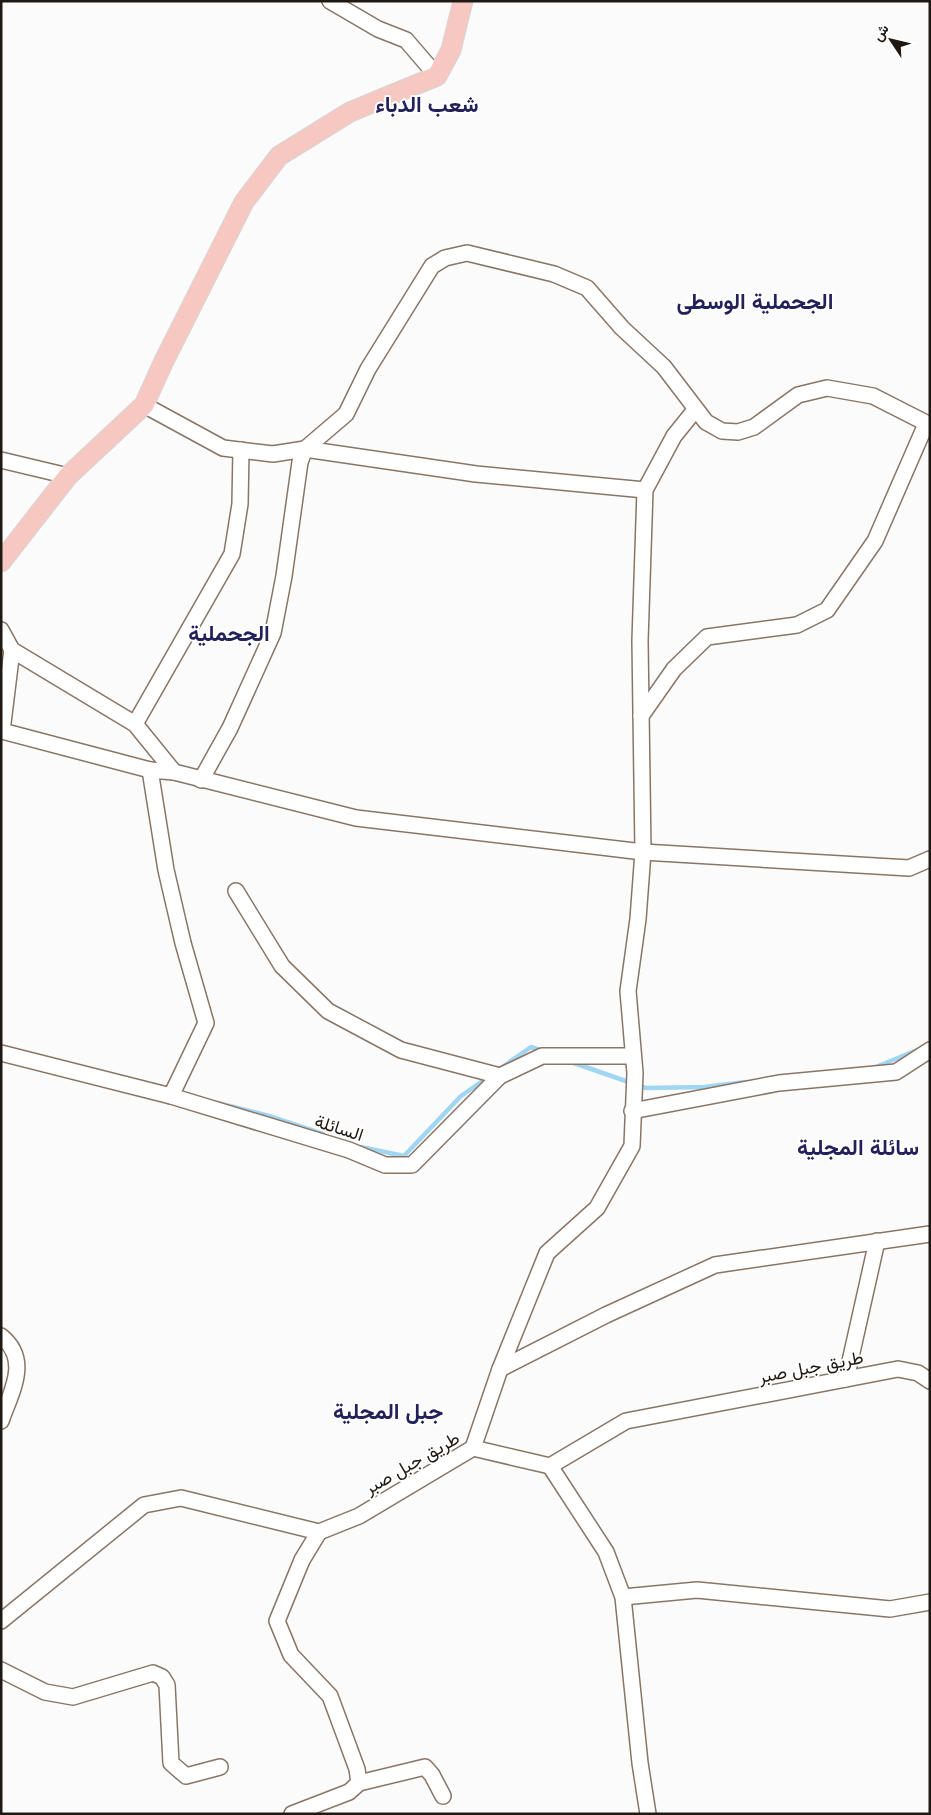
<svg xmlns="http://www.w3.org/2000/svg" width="931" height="1815" font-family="Mulish,Vazirmatn,sans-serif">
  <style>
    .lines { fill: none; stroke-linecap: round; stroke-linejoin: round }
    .stream { stroke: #a0d6f1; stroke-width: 4.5 }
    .minor-casing { stroke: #8a7565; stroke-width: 18 }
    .major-casing { stroke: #d7d5d4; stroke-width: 21 }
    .minor { stroke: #fff; stroke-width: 15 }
    .major { stroke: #f7c8c2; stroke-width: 19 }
    .labels { text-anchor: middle; stroke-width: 4; stroke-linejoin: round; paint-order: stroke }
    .street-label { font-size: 18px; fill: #201812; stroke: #fff }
    .district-label { font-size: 22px; font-weight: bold; fill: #22215a; stroke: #fff }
  </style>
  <rect width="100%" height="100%" fill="#fbfbfb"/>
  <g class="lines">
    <!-- stream -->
    <g class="stream">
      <path d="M571,1062L646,1088L704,1087L746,1082"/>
      <path d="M876,1067L917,1050"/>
      <path d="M501,1068L531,1047L543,1051"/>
      <path d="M218,1103L269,1116L323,1134"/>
      <path d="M361,1147L404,1156L461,1096L488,1077"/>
    </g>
    <!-- minor casing -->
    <g class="minor-casing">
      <g id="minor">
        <path d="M330,1L378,29L406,40L437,76"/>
        <path d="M144,405L223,448L273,454L305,449L476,474L645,490"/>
        <path d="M1,460L68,476"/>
        <path d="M1,630L12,650L135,724L174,772L356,818L643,852L909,868L930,859"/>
        <path d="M12,650L2,731L150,770"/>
        <path d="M641,716L674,669L707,637L797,625L827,610L875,541L926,424"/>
        <path d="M135,724L232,554L240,504L241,450"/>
        <path d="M201,780L230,728L273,633L284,576L300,462L305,449L346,414L368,369L432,266L445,258L467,253L554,274L587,288L622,328L664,367L706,422L722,431L738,432L754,427L798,395L827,388L873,396L930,425"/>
        <path d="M236,891L282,966L328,1011L401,1050L500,1076"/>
        <path d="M1,1053L171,1096L349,1150L385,1165H412L500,1076L542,1056H632"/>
        <path d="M171,1096L206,1023L183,943L166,870L150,770L174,772"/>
        <path d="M632,1111L779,1083L896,1072L930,1050"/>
        <path d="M1,1336C31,1360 11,1392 1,1421"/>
        <path d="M500,1369L606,1315L715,1265L930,1234"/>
        <path d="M846,1379L877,1241"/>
        <path d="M473,1448L500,1369L547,1253L597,1208L632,1146L635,1073L628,991L638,919L643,852L640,641L645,490L674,436L695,410"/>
        <path d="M550,1466L606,1552L623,1597L640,1763L648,1814"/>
        <path d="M623,1597L697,1590L890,1609L930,1602"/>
        <path d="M1,1621L144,1505L181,1498L319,1532L359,1516L473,1448L550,1466L626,1421L898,1369L918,1373L930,1381"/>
        <path d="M1,1670L45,1692L73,1697L153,1673L162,1677L167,1685L171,1763L186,1776L220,1767"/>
        <path d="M359,1783L425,1767L432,1775L443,1796"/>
        <path d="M292,1814L349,1792L359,1783L357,1769L330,1696L291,1655L277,1621L302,1560L319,1532"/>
      </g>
    </g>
    <!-- major casing -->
    <g class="major-casing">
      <path id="major" d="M1,562L68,476L144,405L164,361L244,202L279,156L350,112L437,76L451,50L463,1"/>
    </g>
    <!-- minor -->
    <use href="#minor" class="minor"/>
    <!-- major -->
    <use href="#major" class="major"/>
  </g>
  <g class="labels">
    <!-- street labels -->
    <g class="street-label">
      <text transform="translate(339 1128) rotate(18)" y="6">السائلة</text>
      <text transform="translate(811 1367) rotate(-11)" y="6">طريق جبل صبر</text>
      <text transform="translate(412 1463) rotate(-30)" y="6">طريق جبل صبر</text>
    </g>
    <!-- district labels -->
    <g class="district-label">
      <text x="427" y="112">شعب الدباء</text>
      <text x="755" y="309">الجحملية الوسطى</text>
      <text x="229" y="641">الجحملية</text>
      <text x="858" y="1155">سائلة المجلية</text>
      <text x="388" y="1419">جبل المجلية</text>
    </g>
  </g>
  <!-- border -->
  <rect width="931" height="1815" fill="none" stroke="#201812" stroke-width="5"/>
  <!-- north arrow -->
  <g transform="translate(891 40) rotate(305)" stroke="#ffffff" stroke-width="4" paint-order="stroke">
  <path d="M0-4L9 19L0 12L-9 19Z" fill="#201812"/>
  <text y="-8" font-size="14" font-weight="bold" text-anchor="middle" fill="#201812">ش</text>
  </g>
</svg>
